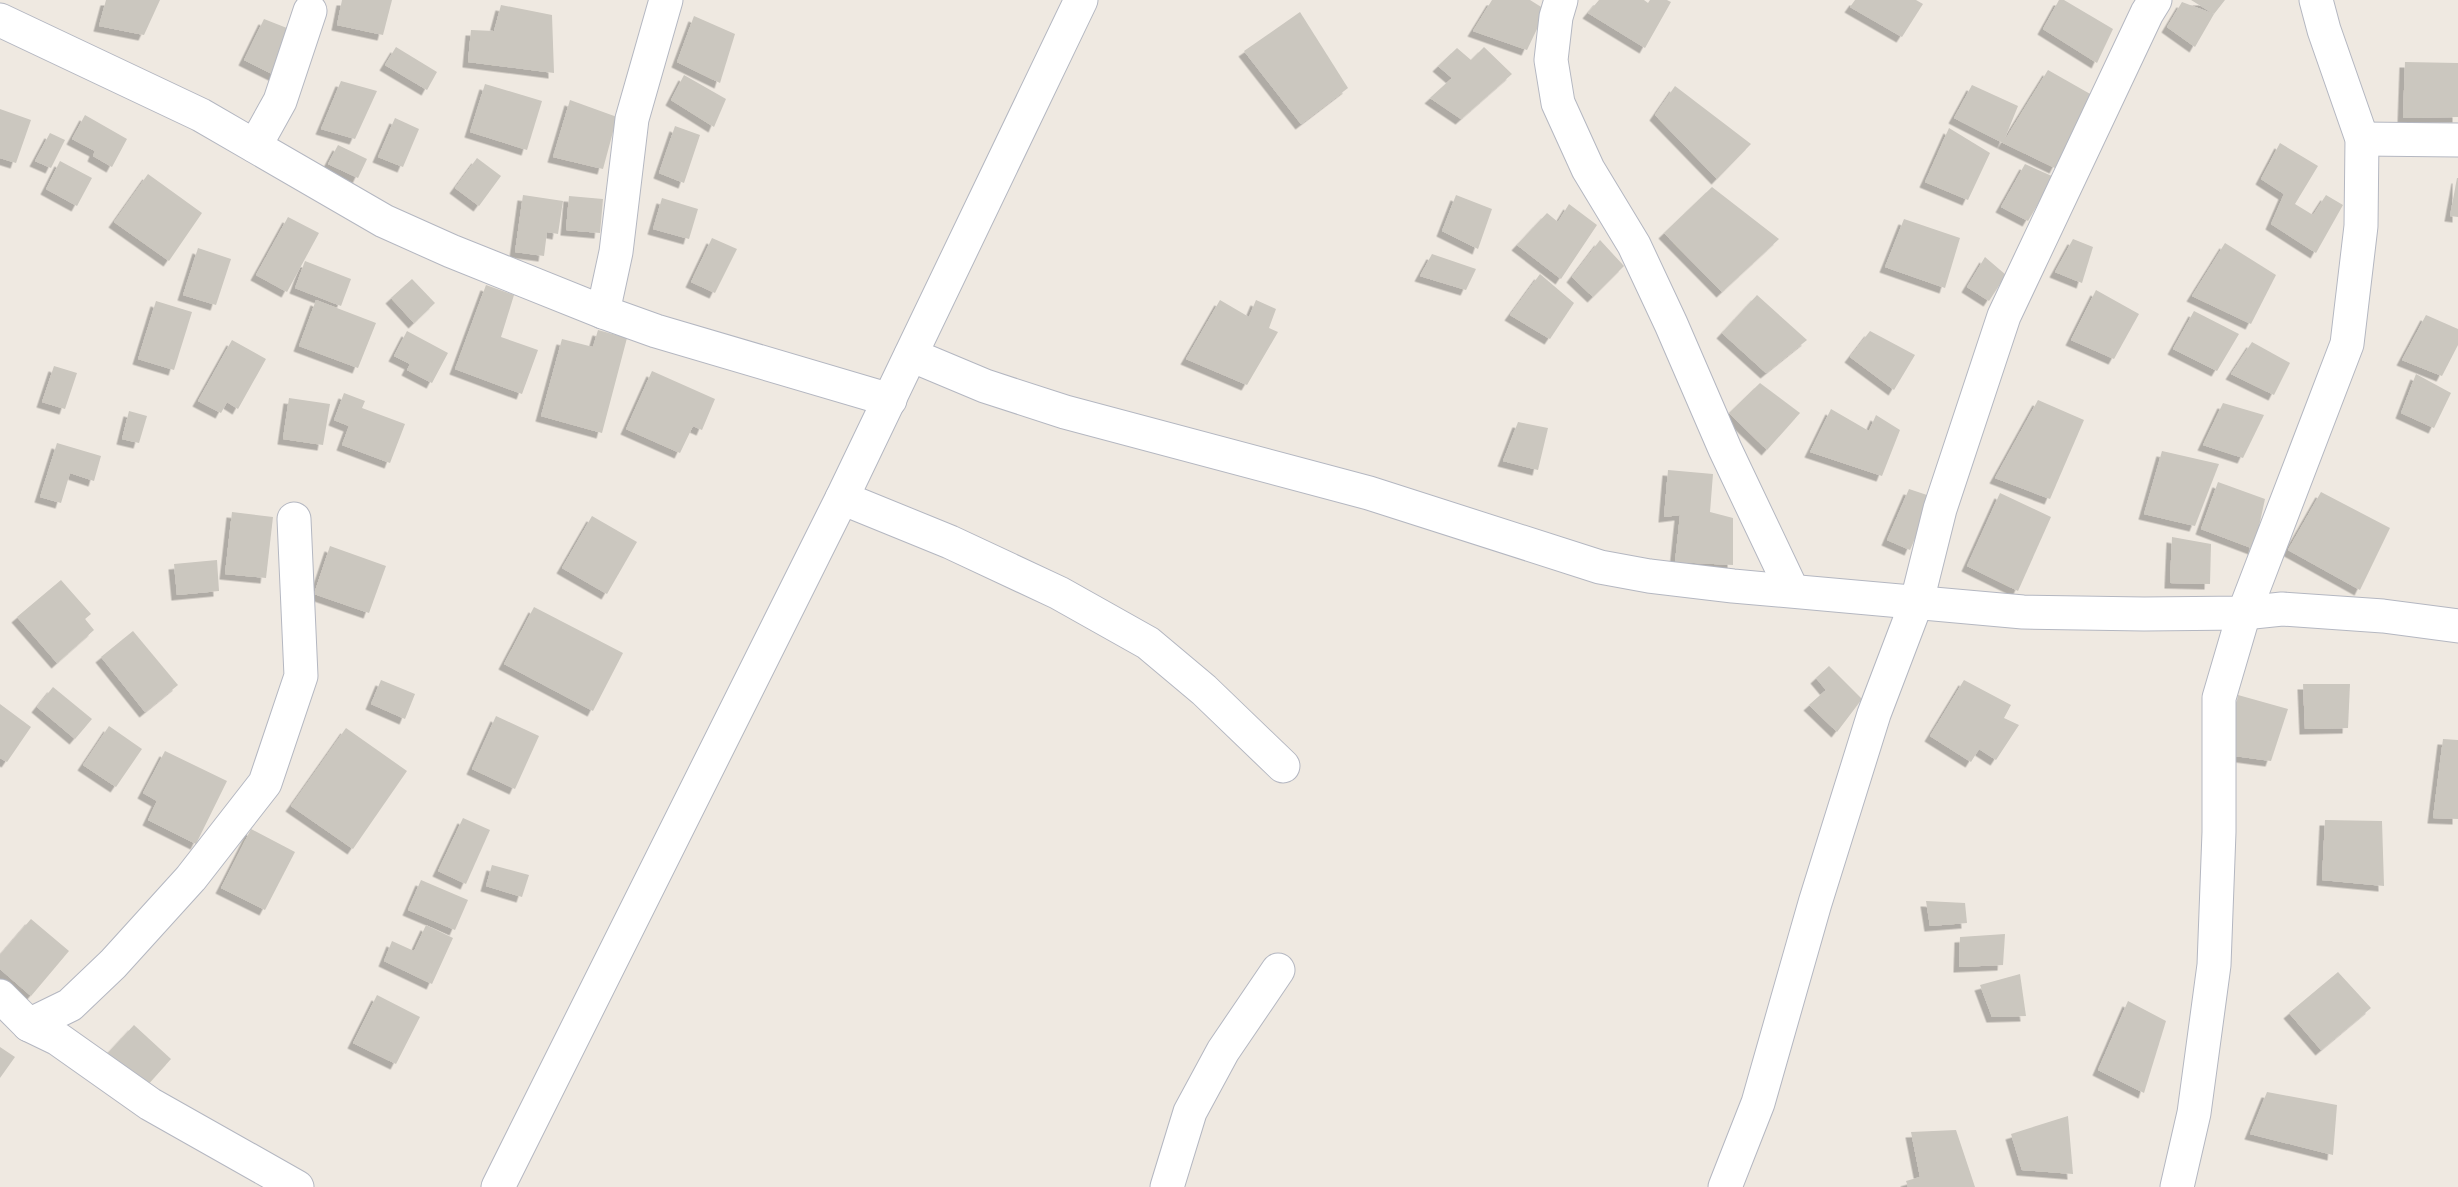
<svg xmlns="http://www.w3.org/2000/svg" width="2458" height="1187" font-family="'Asap Condensed',sans-serif">
  <style>
    .building { fill: #cbc7bf; filter: url(#shadow) }
    .lines { fill: none; stroke-linecap: round; stroke-linejoin: round }
    .minor-casing { stroke: #b4b7c1; stroke-width: 35 }
    .tertiary-casing { stroke: #b4b7c1; stroke-width: 35 }
    .minor { stroke: #fff; stroke-width: 33 }
    .tertiary { stroke: #fff; stroke-width: 33 }
  </style>
  <defs>
    <filter id="shadow"><feDropShadow dx="-5.5" dy="5.5" stdDeviation="0" flood-color="#0004"/></filter>
  </defs>
  <rect width="100%" height="100%" fill="#efe9e1"/>
  <!-- building -->
  <g class="building">
    <path d="M106,0H160L144,35L99,26Z"/>
    <path d="M342,0H392L383,35L337,25Z"/>
    <path d="M1492,0H1530L1546,10L1527,50L1473,31Z"/>
    <path d="M1599,0H1644L1648,3L1650,0H1667L1671,2L1645,48L1588,13Z"/>
    <path d="M1855,0H1916L1923,4L1902,37L1850,7Z"/>
    <path d="M2059,0H2064L2113,29L2097,63L2043,29Z"/>
    <path d="M2191,0H2225L2214,14Z"/>
    <path d="M2182,2L2214,14L2195,47L2167,27Z"/>
    <path d="M501,5L552,15L554,73L468,62L471,30L494,31Z"/>
    <path d="M1300,12L1348,88L1301,124L1244,51Z"/>
    <path d="M694,16L735,34L720,83L677,62Z"/>
    <path d="M264,19L297,32L276,76L244,60Z"/>
    <path d="M396,47L437,72L427,90L385,65Z"/>
    <path d="M1484,47L1512,74L1461,119L1430,98L1452,78L1438,66L1457,48L1471,60Z"/>
    <path d="M2405,62L2458,63V117L2403,118Z"/>
    <path d="M2048,70L2092,95L2055,168L2003,143Z"/>
    <path d="M684,75L726,99L714,127L671,100Z"/>
    <path d="M341,81L377,91L355,139L321,129Z"/>
    <path d="M485,84L542,101L527,150L470,132Z"/>
    <path d="M1972,85L2018,106L2003,143L1954,118Z"/>
    <path d="M1675,86L1751,144L1717,179L1655,115Z"/>
    <path d="M570,100L617,117L603,169L553,157Z"/>
    <path d="M0,109L31,120L16,163L0,158Z"/>
    <path d="M85,115L127,139L112,167L93,156L95,151L72,139Z"/>
    <path d="M395,118L419,129L403,167L378,157Z"/>
    <path d="M675,126L700,135L684,183L659,173Z"/>
    <path d="M1949,128L1990,153L1968,200L1925,182Z"/>
    <path d="M50,133L65,140L51,168L35,161Z"/>
    <path d="M2280,143L2318,166L2295,204L2313,215L2326,195L2343,205L2316,253L2271,224L2284,194L2261,179Z"/>
    <path d="M338,145L367,159L358,178L328,164Z"/>
    <path d="M477,158L501,176L479,206L455,188Z"/>
    <path d="M60,161L92,178L77,206L46,189Z"/>
    <path d="M2025,164L2054,177L2028,221L2001,207Z"/>
    <path d="M148,174L202,213L169,261L114,222Z"/>
    <path d="M2457,178H2458V217L2450,216Z"/>
    <path d="M1712,187L1779,239L1722,292L1664,233Z"/>
    <path d="M523,195L563,201L558,234L547,232L544,256L515,252Z"/>
    <path d="M1456,195L1492,209L1478,249L1442,231Z"/>
    <path d="M569,196L603,199L600,233L566,230Z"/>
    <path d="M662,198L698,209L689,239L653,229Z"/>
    <path d="M1569,204L1597,225L1561,279L1517,245L1547,213L1558,222Z"/>
    <path d="M288,217L319,233L287,292L256,275Z"/>
    <path d="M1904,219L1960,238L1945,288L1885,267Z"/>
    <path d="M712,238L737,249L715,293L691,282Z"/>
    <path d="M2073,239L2093,247L2082,283L2055,272Z"/>
    <path d="M1600,240L1624,266L1593,297L1572,277Z"/>
    <path d="M2225,243L2276,275L2251,324L2192,296Z"/>
    <path d="M198,248L231,259L216,305L183,295Z"/>
    <path d="M1432,254L1476,269L1466,290L1420,276Z"/>
    <path d="M1985,257L2006,275L1989,301L1967,287Z"/>
    <path d="M305,261L351,279L341,306L295,288Z"/>
    <path d="M1540,274L1574,303L1550,339L1510,315Z"/>
    <path d="M412,279L435,303L414,323L391,298Z"/>
    <path d="M486,285L514,295L501,337L538,350L522,394L455,369Z"/>
    <path d="M2096,290L2139,314L2114,359L2071,340Z"/>
    <path d="M1757,295L1807,340L1766,373L1722,333Z"/>
    <path d="M316,300L376,323L358,368L299,346Z"/>
    <path d="M1220,300L1249,317L1256,300L1276,309L1269,328L1278,332L1247,385L1186,359Z"/>
    <path d="M156,301L192,312L174,370L138,359Z"/>
    <path d="M2194,311L2239,334L2217,371L2173,349Z"/>
    <path d="M2426,315L2458,329V345L2442,376L2402,360Z"/>
    <path d="M598,330L627,338L602,433L541,416L562,339L593,347Z"/>
    <path d="M407,331L448,353L432,383L407,370L410,364L394,356Z"/>
    <path d="M1870,331L1915,355L1894,390L1850,357Z"/>
    <path d="M232,340L266,359L238,409L227,402L221,413L198,401Z"/>
    <path d="M2252,342L2290,363L2274,395L2231,374Z"/>
    <path d="M54,366L77,373L65,409L42,402Z"/>
    <path d="M652,371L715,399L702,430L693,426L680,453L626,429Z"/>
    <path d="M2416,374L2451,393L2434,428L2401,413Z"/>
    <path d="M1760,383L1800,413L1767,450L1729,413Z"/>
    <path d="M344,393L365,401L362,408L405,424L390,463L342,445L349,426L334,420Z"/>
    <path d="M289,398L330,404L323,445L283,439Z"/>
    <path d="M2038,400L2084,420L2050,499L1995,478Z"/>
    <path d="M2223,403L2264,415L2243,458L2203,445Z"/>
    <path d="M1831,409L1869,431L1876,415L1900,430L1882,476L1810,452Z"/>
    <path d="M129,411L147,416L139,443L122,439Z"/>
    <path d="M1518,422L1548,428L1538,470L1503,461Z"/>
    <path d="M57,443L101,456L94,481L70,473L61,503L40,497Z"/>
    <path d="M2162,451L2219,464L2195,526L2144,514Z"/>
    <path d="M1668,470L1713,474L1710,512L1733,518V565L1675,562L1680,515L1664,517Z"/>
    <path d="M2218,482L2265,499L2254,549L2201,529Z"/>
    <path d="M1909,489L1933,497L1910,550L1887,540Z"/>
    <path d="M2321,492L2390,528L2360,590L2288,550Z"/>
    <path d="M2000,493L2051,517L2018,591L1967,566Z"/>
    <path d="M232,512L273,517L266,578L225,574Z"/>
    <path d="M592,516L637,542L607,594L562,568Z"/>
    <path d="M2172,537L2211,544L2210,584L2170,583Z"/>
    <path d="M330,546L386,566L369,613L314,594Z"/>
    <path d="M217,560L219,591L177,595L174,564Z"/>
    <path d="M61,580L91,614L85,619L94,630L57,663L17,617Z"/>
    <path d="M534,607L623,653L593,711L504,664Z"/>
    <path d="M133,631L178,685L145,712L101,657Z"/>
    <path d="M1829,666L1862,699L1837,732L1809,705L1826,690L1816,678Z"/>
    <path d="M381,680L415,694L405,719L371,704Z"/>
    <path d="M1964,680L2011,705L2004,718L2019,725L1996,760L1979,749L1971,762L1930,736Z"/>
    <path d="M2303,684H2350L2348,728L2305,729Z"/>
    <path d="M53,687L92,719L75,739L37,707Z"/>
    <path d="M2238,695L2288,709L2271,761L2227,755Z"/>
    <path d="M0,704L31,727L7,762L0,758Z"/>
    <path d="M496,716L539,736L515,789L472,769Z"/>
    <path d="M109,726L142,749L116,787L83,765Z"/>
    <path d="M346,728L407,771L353,849L291,806Z"/>
    <path d="M2443,739L2458,740V819L2433,818Z"/>
    <path d="M165,751L227,781L196,844L148,820L157,801L143,793Z"/>
    <path d="M463,818L490,830L466,884L438,871Z"/>
    <path d="M2325,820L2382,821L2384,886L2322,880Z"/>
    <path d="M251,829L295,852L265,910L221,888Z"/>
    <path d="M492,865L529,875L522,897L486,886Z"/>
    <path d="M421,880L468,900L455,930L408,910Z"/>
    <path d="M1926,901L1965,903L1967,923L1930,926Z"/>
    <path d="M31,919L69,951L31,996L0,969V955Z"/>
    <path d="M426,925L453,938L432,984L384,961L392,941L414,951Z"/>
    <path d="M2005,934L2003,965L1959,967L1960,937Z"/>
    <path d="M2338,972L2371,1008L2321,1050L2289,1013Z"/>
    <path d="M2020,974L2026,1016L1992,1017L1980,985Z"/>
    <path d="M377,995L420,1017L396,1064L353,1043Z"/>
    <path d="M2128,1001L2166,1021L2144,1093L2098,1070Z"/>
    <path d="M134,1025L171,1059L145,1088L107,1054Z"/>
    <path d="M0,1047L15,1057L0,1078Z"/>
    <path d="M2267,1092L2337,1105L2333,1155L2250,1134Z"/>
    <path d="M2068,1116L2073,1174L2022,1170L2011,1134Z"/>
    <path d="M1956,1130L1975,1187H1908L1906,1181L1920,1177L1911,1132Z"/>
  </g>
  <g class="lines">
    <!-- minor casing -->
    <g class="minor-casing">
      <g id="minor">
        <path d="M1561,0L1556,17L1551,60L1558,103L1588,169L1634,245L1671,324L1725,449L1792,590"/>
        <path d="M0,20L201,115L384,221L451,251L603,312L656,331L890,400"/>
        <path d="M2362,139L2458,140"/>
        <path d="M255,146L280,101L310,11"/>
        <path d="M603,312L616,252L632,119L666,0"/>
        <path d="M911,355L985,386L1065,412L1369,493L1600,567L1649,576L1733,586L2023,612L2144,614L2244,613L2282,609L2383,616L2458,626"/>
        <path d="M842,498L950,542L1059,593L1148,643L1204,690L1283,766"/>
        <path d="M0,996L29,1025L58,1039L150,1104L297,1187"/>
        <path d="M29,1025L70,1005L113,964L191,878L265,783L301,676L294,519"/>
        <path d="M1167,1187L1190,1112L1223,1051L1278,970"/>
        <path d="M1725,1187L1758,1103L1815,903L1874,714L1917,601L1940,509L2004,316L2147,13L2155,0"/>
        <path d="M2177,1187L2194,1113L2214,965L2219,832V698L2244,613L2347,344L2361,226L2362,139L2324,30L2316,0"/>
      </g>
    </g>
    <!-- tertiary casing -->
    <g class="tertiary-casing">
      <path id="tertiary" d="M498,1187L842,498L1081,0"/>
    </g>
    <!-- minor -->
    <use href="#minor" class="minor"/>
    <!-- tertiary -->
    <use href="#tertiary" class="tertiary"/>
  </g>
</svg>
